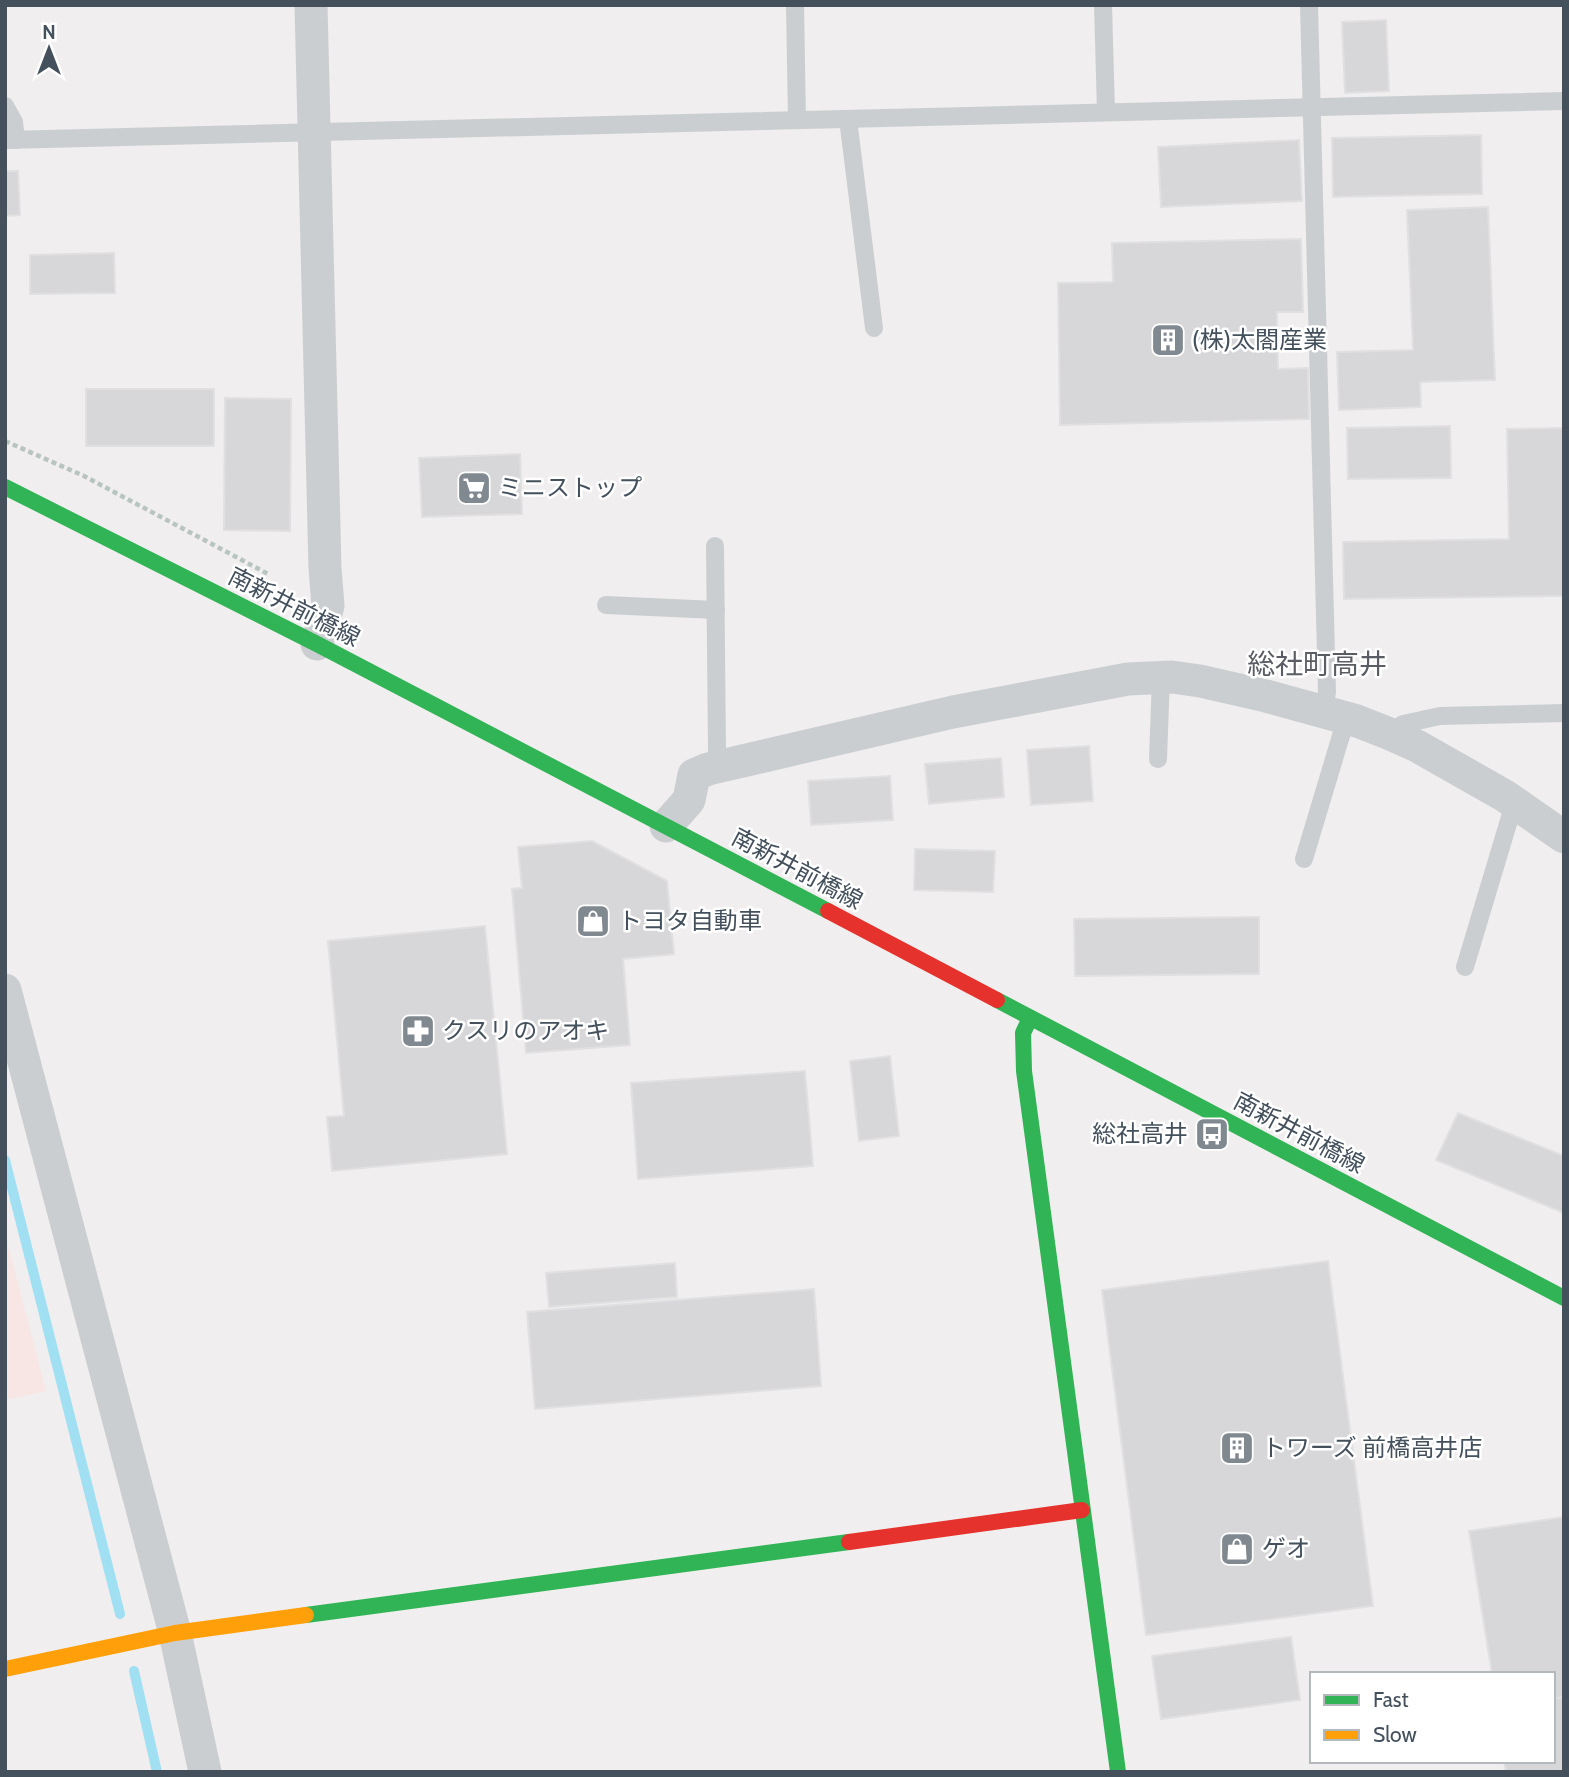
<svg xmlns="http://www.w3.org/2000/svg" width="1569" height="1777" font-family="Cabin,'Noto Sans JP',sans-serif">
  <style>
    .medical { fill: #f7e6e4 }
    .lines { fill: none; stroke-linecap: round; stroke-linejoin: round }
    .stream { stroke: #a1e0f3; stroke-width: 10 }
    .building { fill: #d7d6d9; stroke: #e1e0e1; stroke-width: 2 }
    .path { stroke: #b7c4c0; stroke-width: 4.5; stroke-dasharray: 5 3.5; stroke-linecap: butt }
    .lane { stroke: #cbced0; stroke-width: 18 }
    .street { stroke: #cbced0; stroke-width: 33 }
    .fast { stroke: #30b455; stroke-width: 16 }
    .slow { stroke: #ff9f0a; stroke-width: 16 }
    .jam { stroke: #e5322d; stroke-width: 16 }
    .labels { text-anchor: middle; stroke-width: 5; stroke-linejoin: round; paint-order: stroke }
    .poi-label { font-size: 24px; fill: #44515d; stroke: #fff; text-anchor: start }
    .street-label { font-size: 24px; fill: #44515d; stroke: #fff }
    .quarter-label { font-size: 28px; fill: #5a5e64; stroke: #fff }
  </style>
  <rect width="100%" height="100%" fill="#f0eeee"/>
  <!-- medical -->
  <path class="medical" d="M5,1233L46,1391L5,1400Z"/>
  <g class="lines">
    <!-- stream -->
    <g class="stream">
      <path d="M5,1160L120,1614"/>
      <path d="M134,1671L157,1772"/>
    </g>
  </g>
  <!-- building -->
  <g class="building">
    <path d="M1386,20L1389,91L1345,93L1342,22Z"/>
    <path d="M1481,135L1482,194L1333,197L1332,138Z"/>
    <path d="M1299,140L1302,201L1161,207L1158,147Z"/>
    <path d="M5,171H18L20,215L5,216Z"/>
    <path d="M1488,207L1495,380L1420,382L1421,407L1339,410L1337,352L1413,350L1407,210Z"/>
    <path d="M1301,239L1303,312H1277L1278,369L1308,368L1309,419L1060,425L1058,283L1113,282L1112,243Z"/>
    <path d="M114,253L115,293L30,294V255Z"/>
    <rect x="86" y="389" width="128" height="57"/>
    <path d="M225,398L291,399L290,531L224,530Z"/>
    <path d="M1450,426L1451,478L1348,479L1347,428Z"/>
    <path d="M1564,428V596L1344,599L1343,542L1509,539L1507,429Z"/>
    <path d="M520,454L522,514L422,517L419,458Z"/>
    <path d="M1089,746L1093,801L1031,805L1027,750Z"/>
    <path d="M1001,758L1004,797L929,804L925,764Z"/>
    <path d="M890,776L893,820L811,825L808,781Z"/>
    <path d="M592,841L667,881L674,954L623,959L630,1045L526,1053L512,889L522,888L518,847Z"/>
    <path d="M915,849L995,851L993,892L914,890Z"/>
    <path d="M1259,917V974L1075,976L1074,919Z"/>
    <path d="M485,926L507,1154L332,1171L327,1117L344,1116L328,941Z"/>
    <path d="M890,1056L899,1136L859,1141L850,1061Z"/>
    <path d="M805,1071L813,1166L638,1179L631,1083Z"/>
    <path d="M1458,1113L1564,1156V1213L1436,1160Z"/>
    <path d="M1328,1261L1373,1606L1146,1635L1102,1290Z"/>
    <path d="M675,1263L677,1297L549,1307L546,1273Z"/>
    <path d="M814,1289L821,1386L535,1409L527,1312Z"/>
    <path d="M1564,1517V1697L1553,1699V1674H1492L1469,1531Z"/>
    <path d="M1291,1637L1300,1700L1161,1719L1152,1656Z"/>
    <path d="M1564,1697V1772H1506L1504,1761H1553V1699Z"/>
  </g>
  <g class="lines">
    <!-- path -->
    <path class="path" d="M5,441L84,476L270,575"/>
    <!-- lane -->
    <g class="lane">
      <path d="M795,5L797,120"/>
      <path d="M1103,5L1106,112"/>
      <path d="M1309,5L1327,692L1324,712"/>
      <path d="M5,106L14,122L16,140"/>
      <path d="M848,119L874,328"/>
      <path d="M5,140L1564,101"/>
      <path d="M715,546L717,750L721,766"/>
      <path d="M606,605L716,610"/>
      <path d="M1390,734L1403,724L1440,716L1564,713"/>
      <path d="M1158,759L1161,677"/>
      <path d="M1304,859L1346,719"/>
      <path d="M1465,967L1510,817L1520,806"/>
    </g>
    <!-- street -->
    <g class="street">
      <path d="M311,5L325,568L328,606L317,644"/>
      <path d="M666,826L689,800L694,775L708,769L953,712L1128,679L1172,677L1200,681L1266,696L1357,721L1390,734L1417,746L1505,796L1564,837"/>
      <path d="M5,990L175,1633L205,1772"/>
    </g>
    <!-- fast -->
    <g class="fast">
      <path d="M5,487L317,644L828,911"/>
      <path d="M997,1000L1564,1298"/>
      <path d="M1030,1018L1023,1033L1024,1071L1118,1772"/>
      <path d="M306,1615L849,1542"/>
    </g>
    <!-- slow -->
    <path class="slow" d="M5,1669L175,1633L306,1615"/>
    <!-- jam -->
    <g class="jam">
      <path d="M828,911L997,1000"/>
      <path d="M849,1542L1082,1510"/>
    </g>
  </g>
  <!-- icons -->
  <defs>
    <g id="building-square" transform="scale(1.75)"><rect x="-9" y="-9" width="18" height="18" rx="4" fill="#808890" stroke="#fff"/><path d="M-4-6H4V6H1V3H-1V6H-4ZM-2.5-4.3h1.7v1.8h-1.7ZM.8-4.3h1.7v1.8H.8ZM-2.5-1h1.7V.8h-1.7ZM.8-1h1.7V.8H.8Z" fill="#fff"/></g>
    <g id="supermarket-square" transform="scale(1.75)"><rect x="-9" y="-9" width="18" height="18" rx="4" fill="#808890" stroke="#fff"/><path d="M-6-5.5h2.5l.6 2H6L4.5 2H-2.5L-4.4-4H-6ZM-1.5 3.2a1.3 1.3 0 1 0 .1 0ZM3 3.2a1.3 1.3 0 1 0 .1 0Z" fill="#fff"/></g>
    <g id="shop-square" transform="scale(1.75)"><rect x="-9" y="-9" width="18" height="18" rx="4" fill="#808890" stroke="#fff"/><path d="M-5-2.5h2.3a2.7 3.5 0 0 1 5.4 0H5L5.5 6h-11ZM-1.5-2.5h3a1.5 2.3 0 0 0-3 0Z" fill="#fff"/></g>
    <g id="pharmacy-square" transform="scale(1.75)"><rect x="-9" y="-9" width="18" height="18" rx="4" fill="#808890" stroke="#fff"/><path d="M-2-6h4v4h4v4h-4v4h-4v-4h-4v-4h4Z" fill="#fff"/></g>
    <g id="bus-square" transform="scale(1.75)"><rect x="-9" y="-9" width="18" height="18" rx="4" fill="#808890" stroke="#fff"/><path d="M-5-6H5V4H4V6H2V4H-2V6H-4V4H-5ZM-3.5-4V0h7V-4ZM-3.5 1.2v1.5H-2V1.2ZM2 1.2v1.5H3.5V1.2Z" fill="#fff"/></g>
  </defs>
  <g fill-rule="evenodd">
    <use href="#building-square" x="1168" y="340"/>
    <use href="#supermarket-square" x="474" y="488"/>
    <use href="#shop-square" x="593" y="921"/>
    <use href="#pharmacy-square" x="418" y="1031"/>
    <use href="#bus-square" x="1212" y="1134"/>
    <use href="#building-square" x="1237" y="1448"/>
    <use href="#shop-square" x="1237" y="1549"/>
  </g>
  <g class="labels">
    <!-- poi labels -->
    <g class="poi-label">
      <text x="1192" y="348">(株)太閤産業</text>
      <text x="498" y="496">ミニストップ</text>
      <text x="618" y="929">トヨタ自動車</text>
      <text x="442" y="1039">クスリのアオキ</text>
      <text x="1188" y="1142" text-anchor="end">総社高井</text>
      <text x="1262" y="1456">トワーズ 前橋高井店</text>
      <text x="1262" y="1557">ゲオ</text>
    </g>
    <!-- street labels -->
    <g class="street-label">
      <text transform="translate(294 607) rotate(27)" y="8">南新井前橋線</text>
      <text transform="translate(797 869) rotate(28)" y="8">南新井前橋線</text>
      <text transform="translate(1299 1133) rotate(28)" y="8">南新井前橋線</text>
    </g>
    <!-- quarter labels -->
    <g class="quarter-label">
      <text x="1317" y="674">総社町高井</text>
    </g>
  </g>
  <!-- border -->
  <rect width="1569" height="1777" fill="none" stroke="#44515d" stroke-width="14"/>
  <!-- legend -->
  <rect x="1310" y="1672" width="245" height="91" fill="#ffffff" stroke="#b4b9be" stroke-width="2"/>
  <rect x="1324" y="1695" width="35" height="10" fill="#30b455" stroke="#b4b9be" stroke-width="2"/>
  <text x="1373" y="1707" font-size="21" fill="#44515d">Fast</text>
  <rect x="1324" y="1730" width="35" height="10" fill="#ff9f0a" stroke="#b4b9be" stroke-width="2"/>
  <text x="1373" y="1742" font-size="21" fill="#44515d">Slow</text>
  <!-- north arrow -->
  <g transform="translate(49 49)" stroke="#ffffff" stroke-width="5" paint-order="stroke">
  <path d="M0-5L12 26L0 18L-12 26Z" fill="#44515d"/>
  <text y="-10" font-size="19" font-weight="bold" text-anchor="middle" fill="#44515d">N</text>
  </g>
</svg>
